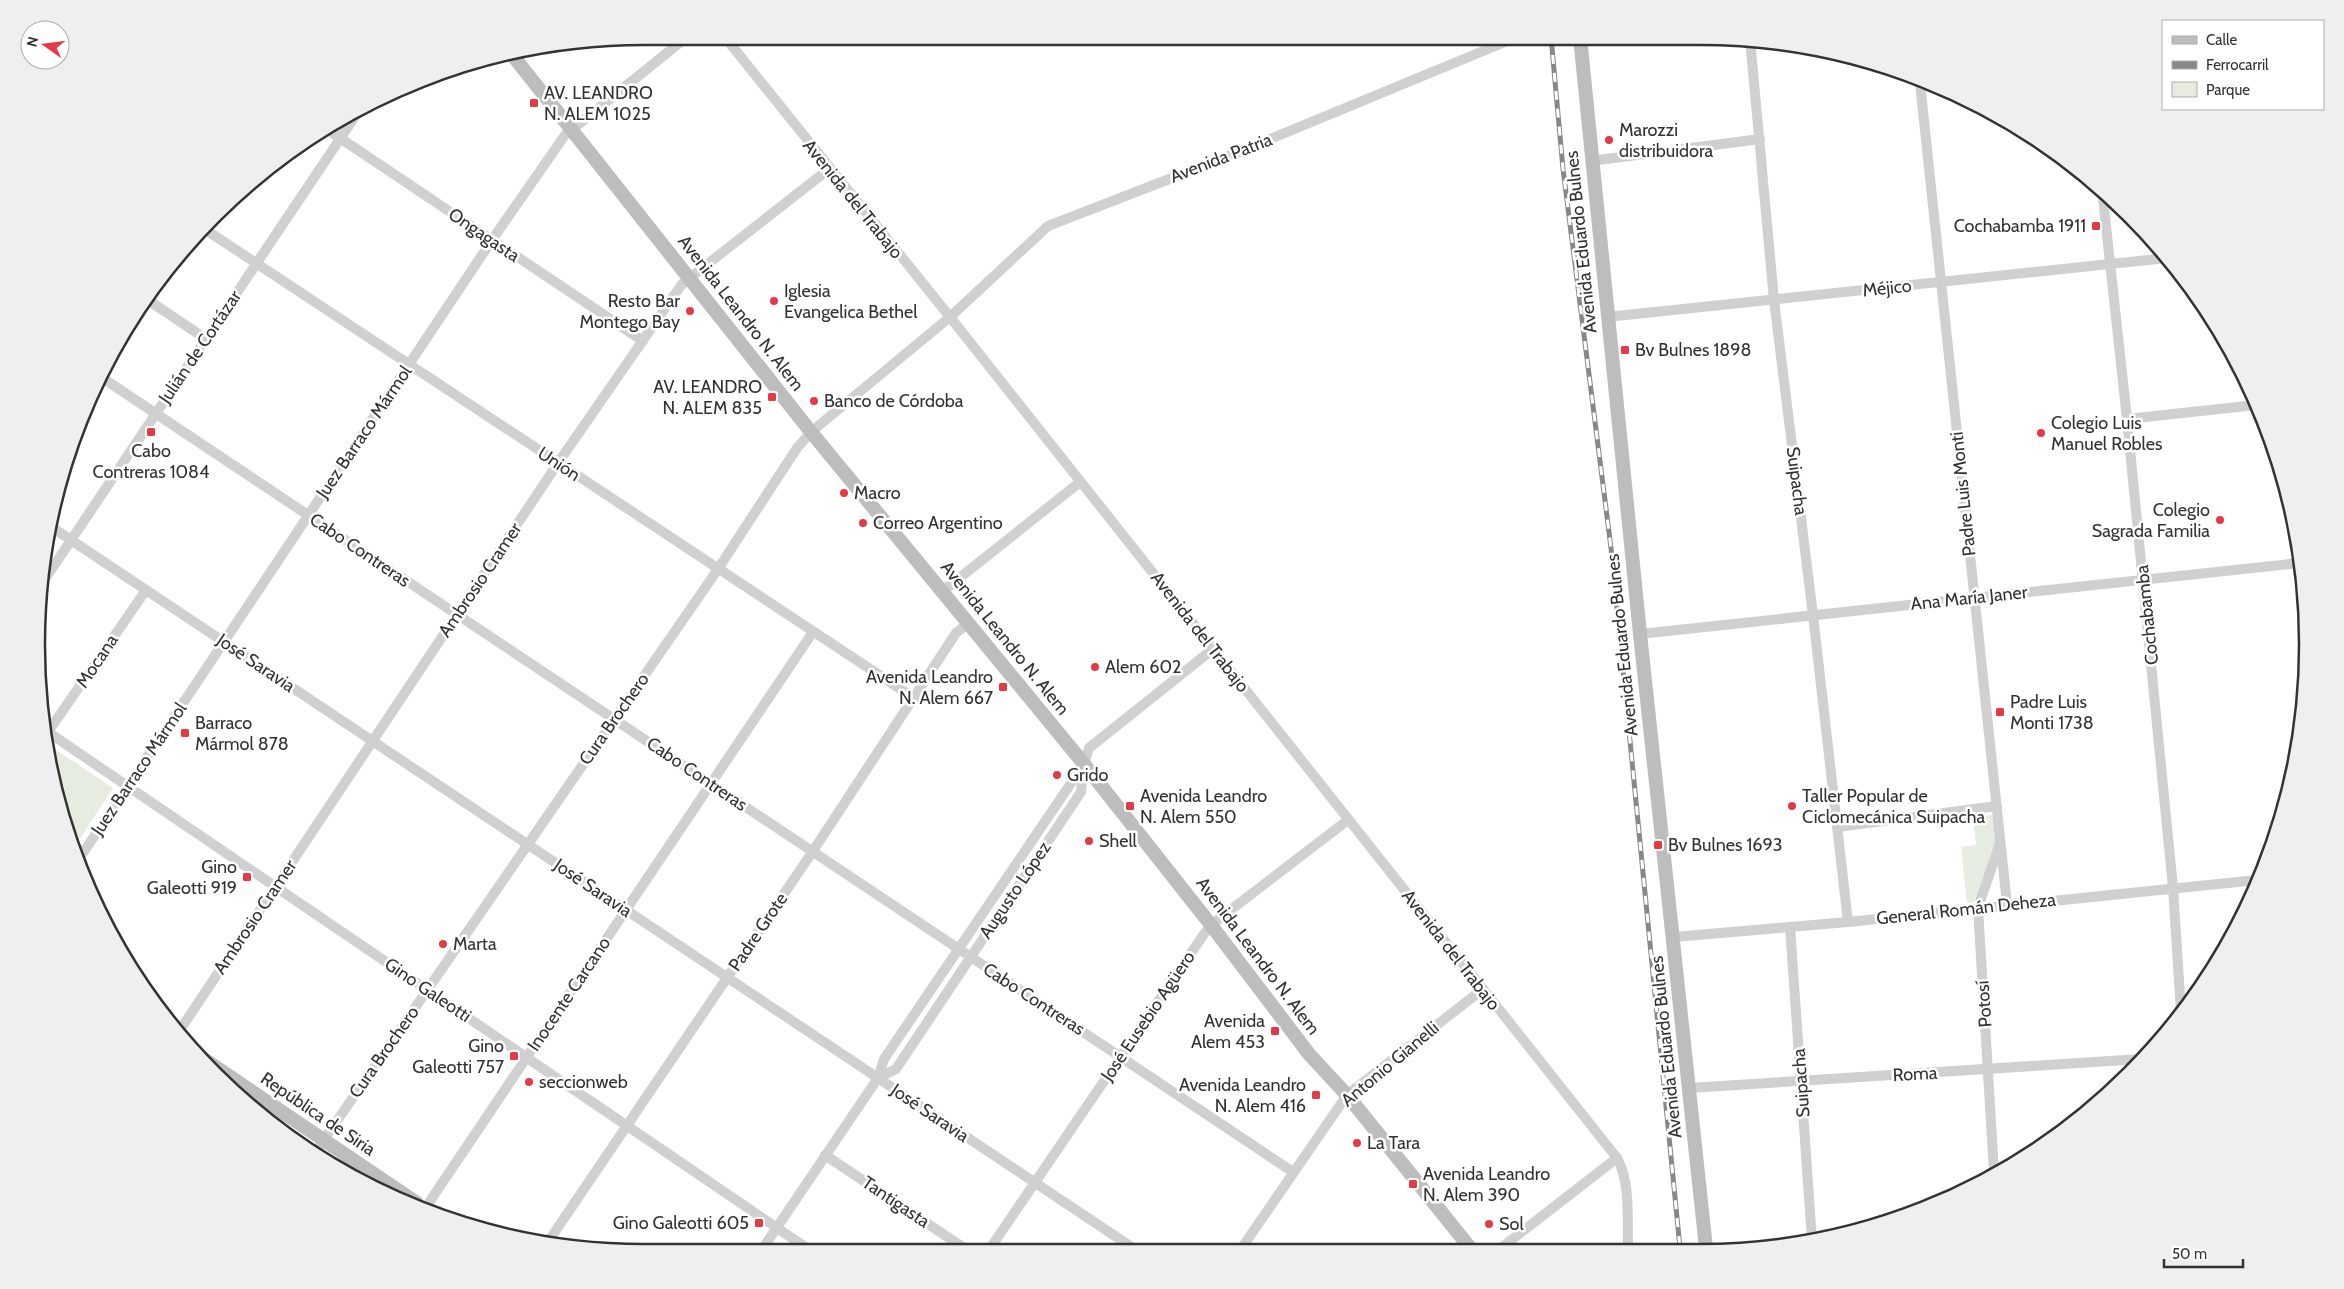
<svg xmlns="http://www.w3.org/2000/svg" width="2344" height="1289" font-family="Cabin,sans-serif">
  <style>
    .green { fill: #e6ecdf }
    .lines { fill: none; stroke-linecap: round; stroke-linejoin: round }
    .street { stroke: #d0d0d0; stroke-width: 10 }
    .secondary { stroke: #bdbdbd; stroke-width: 14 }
    .rail-casing { stroke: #888; stroke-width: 5 }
    .rail { stroke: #fff; stroke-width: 3; stroke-dasharray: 9; stroke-linecap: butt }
    .poi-dot { fill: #e63946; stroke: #fff; stroke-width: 2 }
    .labels { text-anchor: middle; stroke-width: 5; stroke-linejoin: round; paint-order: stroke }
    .poi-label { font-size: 18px; fill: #333; stroke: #fff; text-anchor: start }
    .street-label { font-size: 18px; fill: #333; stroke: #fff }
    .rim { fill: none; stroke: #333; stroke-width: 2.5 }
  </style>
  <rect width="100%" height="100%" fill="#fff"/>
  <!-- green -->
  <g class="green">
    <path d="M47,744L113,788L73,849L57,802Z"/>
    <path d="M1993,815L1998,839L1977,902L1967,903L1961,847L1976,845L1973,817Z"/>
  </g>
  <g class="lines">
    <!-- street -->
    <g class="street">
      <path d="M724,36L950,317L1617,1158C1631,1183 1627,1220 1628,1248"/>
      <path d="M1750,39L1774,300L1813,615L1848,922"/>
      <path d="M1920,83L2007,904"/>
      <path d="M325,128L643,341"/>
      <path d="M1591,161L1760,139"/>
      <path d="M2102,189L2127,419L2173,888L2181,1012"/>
      <path d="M203,228L914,698"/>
      <path d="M145,298L206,339"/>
      <path d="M1607,317L2167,258"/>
      <path d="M101,377L1293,1172"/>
      <path d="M2127,419L2256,405"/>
      <path d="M50,526L1136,1250"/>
      <path d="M41,585L360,109"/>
      <path d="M943,591L1080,482"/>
      <path d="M1640,634L2299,563"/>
      <path d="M45,730L811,1251"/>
      <path d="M48,732L146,590"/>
      <path d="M1837,827L1997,806"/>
      <path d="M77,862L492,240L565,135L688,36"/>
      <path d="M1790,927L1812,1240"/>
      <path d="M1674,937L1848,922L2257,880"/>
      <path d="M178,1033L558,463L682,284L829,169"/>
      <path d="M878,1078L896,1069L1081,792L1084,764L1089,748L1213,649"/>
      <path d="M1689,1088L2141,1059"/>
      <path d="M314,1154L718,569L797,448L811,432L950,317L1048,226L1239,152L1517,37"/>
      <path d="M825,1155L967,1250"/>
      <path d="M1994,1172L1978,908L2000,843"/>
      <path d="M426,1207L813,632"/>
      <path d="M548,1242L813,851L956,633L969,623"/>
      <path d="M1501,1248L1617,1158"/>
      <path d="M1241,1249L1347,1095L1483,989"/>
      <path d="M989,1250L1204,934L1211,925L1348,820"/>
      <path d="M761,1251L878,1078L884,1059L1084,764"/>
    </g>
    <!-- secondary -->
    <g class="secondary">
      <path d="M1580,37L1640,634L1706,1248"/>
      <path d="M510,52L811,432L1084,764L1211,925L1309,1054L1347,1095L1471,1249"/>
      <path d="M198,1055L417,1203"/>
    </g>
    <!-- rail casing -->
    <g class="rail-casing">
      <path id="rail" d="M1551,37L1563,169L1611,548L1680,1248"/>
    </g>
    <!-- rail -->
    <use href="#rail" class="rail"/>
  </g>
  <!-- markers -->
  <g class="poi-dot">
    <rect x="529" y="98" width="10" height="10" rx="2.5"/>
    <circle cx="1609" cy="140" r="5"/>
    <rect x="2091" y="221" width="10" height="10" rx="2.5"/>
    <circle cx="774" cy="301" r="5"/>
    <circle cx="690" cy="311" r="5"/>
    <rect x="1620" y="345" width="10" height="10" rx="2.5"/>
    <rect x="767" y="392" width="10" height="10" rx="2.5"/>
    <circle cx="814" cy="401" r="5"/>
    <rect x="146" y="427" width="10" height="10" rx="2.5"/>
    <circle cx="2041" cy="433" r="5"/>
    <circle cx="844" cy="493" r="5"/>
    <circle cx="2220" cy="520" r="5"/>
    <circle cx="863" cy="523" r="5"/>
    <circle cx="1095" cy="667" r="5"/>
    <rect x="998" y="682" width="10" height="10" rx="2.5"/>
    <rect x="1995" y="707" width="10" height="10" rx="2.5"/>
    <rect x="180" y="728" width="10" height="10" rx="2.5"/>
    <circle cx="1057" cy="775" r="5"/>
    <rect x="1125" y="801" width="10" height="10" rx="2.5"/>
    <circle cx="1792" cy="806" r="5"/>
    <circle cx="1089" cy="841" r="5"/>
    <rect x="1653" y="840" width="10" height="10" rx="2.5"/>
    <rect x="242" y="872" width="10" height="10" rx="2.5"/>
    <circle cx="443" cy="944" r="5"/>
    <rect x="1270" y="1026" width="10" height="10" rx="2.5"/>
    <rect x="509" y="1051" width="10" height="10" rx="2.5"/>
    <circle cx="529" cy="1082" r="5"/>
    <rect x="1311" y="1090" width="10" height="10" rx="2.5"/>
    <circle cx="1357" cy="1143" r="5"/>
    <rect x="1408" y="1179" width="10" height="10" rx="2.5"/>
    <rect x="754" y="1218" width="10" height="10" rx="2.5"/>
    <circle cx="1489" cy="1224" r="5"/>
  </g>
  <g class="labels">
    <!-- poi labels -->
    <g class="poi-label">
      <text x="544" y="99">AV. LEANDRO<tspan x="544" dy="21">N. ALEM 1025</tspan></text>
      <text x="1619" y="136">Marozzi<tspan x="1619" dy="21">distribuidora</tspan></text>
      <text x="2086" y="232" text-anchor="end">Cochabamba 1911</text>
      <text x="784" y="297">Iglesia<tspan x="784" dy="21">Evangelica Bethel</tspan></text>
      <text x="680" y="307" text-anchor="end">Resto Bar<tspan x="680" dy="21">Montego Bay</tspan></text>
      <text x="1635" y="356">Bv Bulnes 1898</text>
      <text x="762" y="393" text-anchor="end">AV. LEANDRO<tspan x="762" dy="21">N. ALEM 835</tspan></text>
      <text x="824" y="407">Banco de Córdoba</text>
      <text x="2051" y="429">Colegio Luis<tspan x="2051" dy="21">Manuel Robles</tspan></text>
      <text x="151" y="457" text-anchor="middle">Cabo<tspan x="151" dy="21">Contreras 1084</tspan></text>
      <text x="854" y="499">Macro</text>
      <text x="2210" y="516" text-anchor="end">Colegio<tspan x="2210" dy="21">Sagrada Familia</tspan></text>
      <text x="873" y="529">Correo Argentino</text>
      <text x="1105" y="673">Alem 602</text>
      <text x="993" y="683" text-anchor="end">Avenida Leandro<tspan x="993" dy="21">N. Alem 667</tspan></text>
      <text x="2010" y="708">Padre Luis<tspan x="2010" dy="21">Monti 1738</tspan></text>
      <text x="195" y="729">Barraco<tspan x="195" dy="21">Mármol 878</tspan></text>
      <text x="1067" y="781">Grido</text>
      <text x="1140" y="802">Avenida Leandro<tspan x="1140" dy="21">N. Alem 550</tspan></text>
      <text x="1802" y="802">Taller Popular de<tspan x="1802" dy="21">Ciclomecánica Suipacha</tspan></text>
      <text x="1099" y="847">Shell</text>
      <text x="1668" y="851">Bv Bulnes 1693</text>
      <text x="237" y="873" text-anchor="end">Gino<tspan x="237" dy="21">Galeotti 919</tspan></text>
      <text x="453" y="950">Marta</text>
      <text x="1265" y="1027" text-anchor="end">Avenida<tspan x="1265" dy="21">Alem 453</tspan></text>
      <text x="504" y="1052" text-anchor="end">Gino<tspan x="504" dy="21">Galeotti 757</tspan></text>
      <text x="539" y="1088">seccionweb</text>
      <text x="1306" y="1091" text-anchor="end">Avenida Leandro<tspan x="1306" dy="21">N. Alem 416</tspan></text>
      <text x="1367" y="1149">La Tara</text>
      <text x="1423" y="1180">Avenida Leandro<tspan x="1423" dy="21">N. Alem 390</tspan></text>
      <text x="749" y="1229" text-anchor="end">Gino Galeotti 605</text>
      <text x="1499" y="1230">Sol</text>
    </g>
    <!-- street labels -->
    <g class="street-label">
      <text transform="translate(1221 158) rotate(-21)" y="6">Avenida Patria</text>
      <text transform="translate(853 199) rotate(51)" y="6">Avenida del Trabajo</text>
      <text transform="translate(484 235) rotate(34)" y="6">Ongagasta</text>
      <text transform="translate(1581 242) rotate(-96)" y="6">Avenida Eduardo Bulnes</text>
      <text transform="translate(1887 288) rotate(-6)" y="6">Méjico</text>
      <text transform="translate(741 313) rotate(52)" y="6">Avenida Leandro N. Alem</text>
      <text transform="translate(200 347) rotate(-56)" y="6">Julián de Cortázar</text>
      <text transform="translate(364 432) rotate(-56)" y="6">Juez Barraco Mármol</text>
      <text transform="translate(559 464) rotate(33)" y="6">Unión</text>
      <text transform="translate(1797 481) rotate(83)" y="6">Suipacha</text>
      <text transform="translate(1963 494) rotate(-96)" y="6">Padre Luis Monti</text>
      <text transform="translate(360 550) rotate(34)" y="6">Cabo Contreras</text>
      <text transform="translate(480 580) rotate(-56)" y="6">Ambrosio Cramer</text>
      <text transform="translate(1969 598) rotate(-6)" y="6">Ana María Janer</text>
      <text transform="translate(2147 615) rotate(-96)" y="6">Cochabamba</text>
      <text transform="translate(1200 632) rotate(52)" y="6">Avenida del Trabajo</text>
      <text transform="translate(1005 638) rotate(51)" y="6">Avenida Leandro N. Alem</text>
      <text transform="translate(1622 645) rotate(-96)" y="6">Avenida Eduardo Bulnes</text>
      <text transform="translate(97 661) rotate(-56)" y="6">Mocana</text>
      <text transform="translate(256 663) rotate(34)" y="6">José Saravia</text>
      <text transform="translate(614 719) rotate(-55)" y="6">Cura Brochero</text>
      <text transform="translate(139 769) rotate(-56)" y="6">Juez Barraco Mármol</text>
      <text transform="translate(697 774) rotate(34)" y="6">Cabo Contreras</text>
      <text transform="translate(593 888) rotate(34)" y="6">José Saravia</text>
      <text transform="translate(1015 890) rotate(-56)" y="6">Augusto López</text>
      <text transform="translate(1966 909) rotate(-6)" y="6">General Román Deheza</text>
      <text transform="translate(255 917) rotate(-56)" y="6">Ambrosio Cramer</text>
      <text transform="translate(758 932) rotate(-56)" y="6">Padre Grote</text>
      <text transform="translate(1451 950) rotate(52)" y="6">Avenida del Trabajo</text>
      <text transform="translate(1258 956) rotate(53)" y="6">Avenida Leandro N. Alem</text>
      <text transform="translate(428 990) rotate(34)" y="6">Gino Galeotti</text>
      <text transform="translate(569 994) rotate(-56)" y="6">Inocente Carcano</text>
      <text transform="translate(1034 999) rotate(33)" y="6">Cabo Contreras</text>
      <text transform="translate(1984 1004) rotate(-94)" y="6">Potosí</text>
      <text transform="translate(1148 1016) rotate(-56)" y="6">José Eusebio Agüero</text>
      <text transform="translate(1666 1047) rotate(-96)" y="6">Avenida Eduardo Bulnes</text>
      <text transform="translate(384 1052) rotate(-55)" y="6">Cura Brochero</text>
      <text transform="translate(1390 1064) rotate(-40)" y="6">Antonio Gianelli</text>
      <text transform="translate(1915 1074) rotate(-3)" y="6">Roma</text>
      <text transform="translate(1801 1083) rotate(-94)" y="6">Suipacha</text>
      <text transform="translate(930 1113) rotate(34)" y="6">José Saravia</text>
      <text transform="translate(318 1114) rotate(34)" y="6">República de Siria</text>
      <text transform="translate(896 1202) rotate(34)" y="6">Tantigasta</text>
    </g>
  </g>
  <!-- crop -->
  <path d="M0 0H2344V1289H0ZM644 45H1700A599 599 0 0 1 2299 644V645A599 599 0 0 1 1700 1244H644A599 599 0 0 1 45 645V644A599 599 0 0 1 644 45Z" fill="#efefef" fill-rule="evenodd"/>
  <path class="rim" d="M644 45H1700A599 599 0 0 1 2299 644V645A599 599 0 0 1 1700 1244H644A599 599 0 0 1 45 645V644A599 599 0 0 1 644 45Z"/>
  <!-- legend -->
  <rect x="2162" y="20" width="162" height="90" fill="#ffffff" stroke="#adadad"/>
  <rect x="2172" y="36" width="25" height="8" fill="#bdbdbd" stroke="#adadad"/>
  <text x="2206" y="45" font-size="15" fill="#333333">Calle</text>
  <rect x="2172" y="61" width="25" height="8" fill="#888888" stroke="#adadad"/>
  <text x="2206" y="70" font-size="15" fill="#333333">Ferrocarril</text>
  <rect x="2172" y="82" width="25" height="15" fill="#e6ecdf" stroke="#adadad"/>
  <text x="2206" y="95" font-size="15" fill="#333333">Parque</text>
  <!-- north arrow -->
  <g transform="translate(45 45) rotate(284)"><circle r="24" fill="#ffffff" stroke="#adadad"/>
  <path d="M0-4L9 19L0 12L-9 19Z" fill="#e63946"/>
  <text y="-8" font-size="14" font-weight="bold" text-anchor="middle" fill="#333333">N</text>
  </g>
  <!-- scale -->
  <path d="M2164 1259v8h79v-8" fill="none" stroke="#333333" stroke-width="2.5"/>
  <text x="2172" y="1259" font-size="15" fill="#333333" stroke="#ffffff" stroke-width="4" paint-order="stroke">50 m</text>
</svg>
